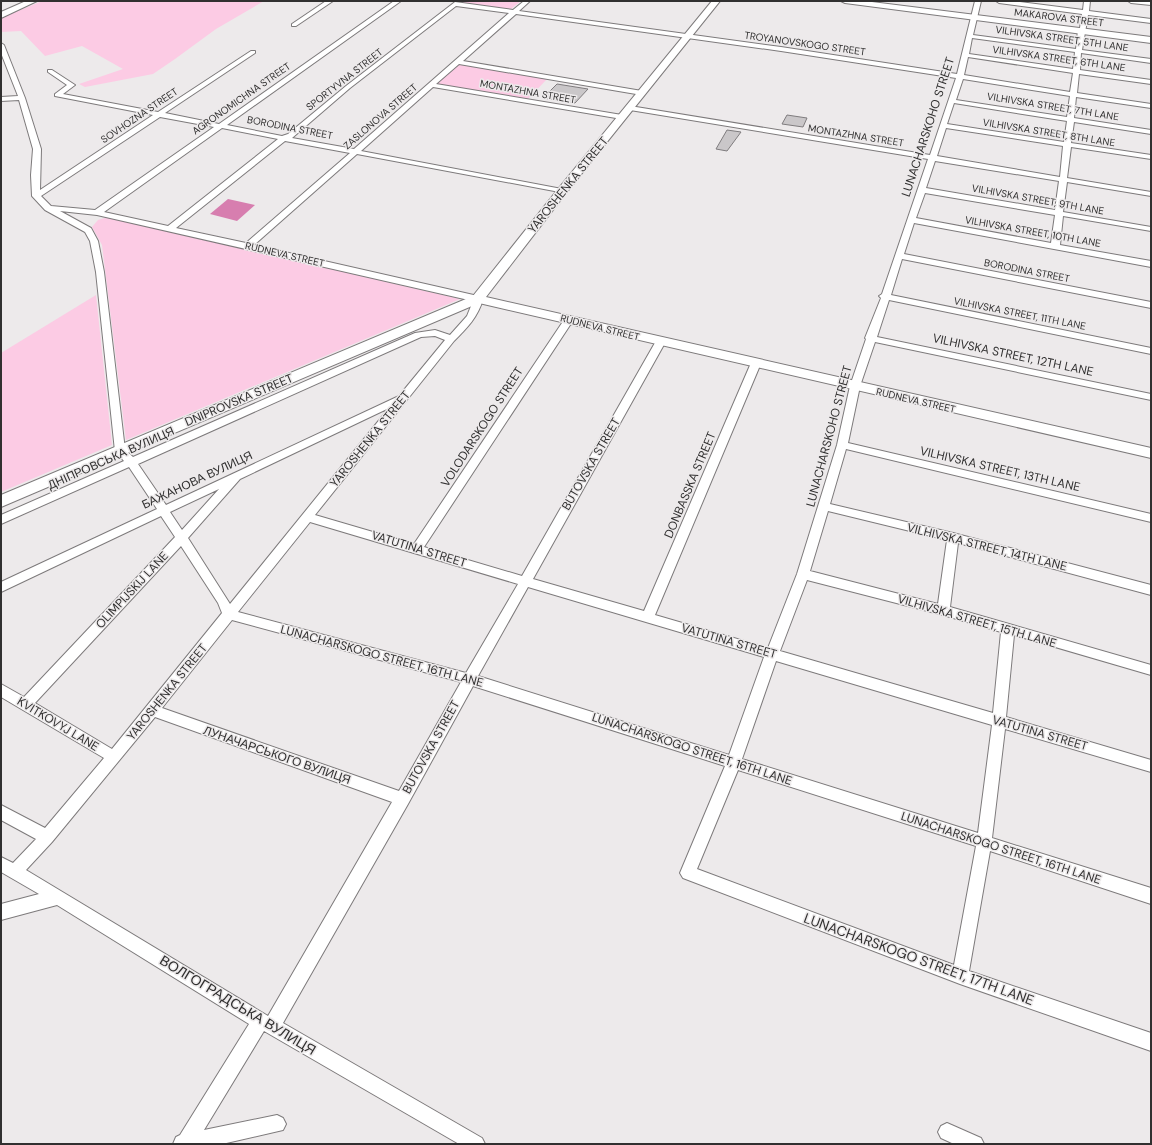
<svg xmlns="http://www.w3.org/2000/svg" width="1152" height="1145" font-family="'DM Sans',sans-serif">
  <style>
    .green { fill: #fccbe4 }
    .water { fill: #d77eaf }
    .building { fill: #cac7c9; stroke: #7f7c7e }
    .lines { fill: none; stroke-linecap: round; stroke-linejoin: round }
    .street-casing { stroke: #7d7a7b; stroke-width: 2 }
    .secondary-casing { stroke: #7d7a7b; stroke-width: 2 }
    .street { fill: #fff; fill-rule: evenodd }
    .secondary { fill: #fff; fill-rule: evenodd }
    .labels { text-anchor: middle; stroke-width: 3; stroke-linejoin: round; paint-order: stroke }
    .far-street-label { font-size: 10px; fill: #313030; stroke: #edeaeb }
    .street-label { font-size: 12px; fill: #313030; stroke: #edeaeb }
    .near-street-label { font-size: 14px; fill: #313030; stroke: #edeaeb }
  </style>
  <rect width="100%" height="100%" fill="#edeaeb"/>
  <!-- green -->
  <g class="green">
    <path d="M42,1H264L216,29L175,59L153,74L85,87L79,84L123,69L82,46L45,56L21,31L1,32V18Z"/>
    <path d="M457,1H521L511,9L458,3Z"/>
    <path d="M457,62L549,77L526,101L430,85Z"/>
    <path d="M108,217L460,299L126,440L102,245L92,227L98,220Z"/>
    <path d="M96,295L112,445L1,492V353Z"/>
  </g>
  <!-- water -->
  <path class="water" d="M228,199L255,205L237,221L210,214Z"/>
  <!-- building -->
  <g class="building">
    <path d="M557,84L588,89L575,103L543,98Z"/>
    <path d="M787,115L807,118L803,127L782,124Z"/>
    <path d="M727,130L741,132L727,151L716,149Z"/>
  </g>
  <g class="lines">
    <!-- street casing -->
    <g class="street-casing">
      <g id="street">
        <path d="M326,1H333L296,26H292V24Z"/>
        <path d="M394,1H401L227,125L282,136L288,134L346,86L455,2L513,10L524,1H530L519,11L781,47L957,74L975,1H981L973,35L1076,49L1078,30L1080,28L1082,14L999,3L996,1H1012L1083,10L1084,1H1090L1089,11L1151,19V23L1088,15L1082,50L1151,59V63L1081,53L1080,70L1151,80V84L1079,74L1077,93L1151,104V108L1076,97L1074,118L1151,130V134L1074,122L1071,143L1151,155V159L1071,147L1067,178L1151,192V196L1067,182L1063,212L1151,227V231L1063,216L1060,245L1151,261V267L914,223L904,254L1151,302V308L902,259L891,295L1151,348V354L889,300L877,337L1151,394V400L875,342L860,386L848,443L1151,514V522L846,449L830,504L953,533L1151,585V595L958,543L950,607L1151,665V675L1014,635L1006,717L1151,760V772L1005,729L992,838L1151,888V904L990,851L969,971L1151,1033V1051L960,984L683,878L680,873L725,766L473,686L408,804L283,1023L482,1138L485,1144H459L264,1031L204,1130L277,1115L283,1118L286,1124L283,1130L222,1144H173L176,1137L180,1135L249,1024L57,905L1,920V904L39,894L1,872V857L13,863L36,839L1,820V805L45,828L104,758L1,697V684L24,697L175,537L161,516L1,592V582L157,509L129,467L1,524V515L124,461L115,451L96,272L90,241L85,232L45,210L32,196L31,175L33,149L19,100L1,101V97L18,96L1,53V43L4,45L25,98L41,149L40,190L153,115L55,96V94L67,85L48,72V70H52L75,85L63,94L158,112L251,51H255V53L165,113L219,124ZM456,6L509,13L354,149L292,138L350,88ZM516,14L781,51L956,78L930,155L630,106L627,108L630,110L928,159L882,294L879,296L881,298L865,338L866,339L850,386L837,445L797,574L768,648L655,615L761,363L759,361L756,360L751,363L644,611L533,579L666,341L664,339L661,338L656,341L522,576L424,547L574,319L572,317H566L414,544L315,515L454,341C467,328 478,317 483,299L478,296L254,245L357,154L565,193L566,191L562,189L361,151L433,87L622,119L626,117L622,115L436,84L459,64L642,95L645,93L642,91L463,61ZM972,38L1075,52L1073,69L969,54ZM968,57L1073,73L1070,92L964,75ZM963,79L1070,96L1067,117L956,100ZM954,103L1067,121L1064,142L947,124ZM160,117L214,127L95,210L51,206L41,196ZM222,128L278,139L168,226L104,212ZM946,128L1063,146L1060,177L937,156ZM285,141L350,153L246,243L176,228ZM935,161L1059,181L1055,210L926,188ZM925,193L1055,215L1051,243L916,218ZM60,211L97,215L473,301L467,316L450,335L435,330L415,333L133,457L125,450L104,272L98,241L91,228ZM435,336L445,340L399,396L166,505L138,464L421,337ZM389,408L230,604L188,538L240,479ZM219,489L182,530L170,512ZM828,511L947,540L938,604L810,571ZM310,522L518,584L466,673L238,612ZM181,546L218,603L222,613L112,749L35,703ZM807,580L943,615L1001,632L993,713L780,651ZM528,587L764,657L729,755L478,676ZM232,620L461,682L399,791L162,708ZM776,661L992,725L978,833L742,759ZM155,717L392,802L268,1016L26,870L52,842ZM738,770L976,846L954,965L697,869Z"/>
        <path d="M1128,1H1151V5L1131,3Z"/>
        <path d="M947,1123L981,1138L984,1144H954L941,1138L938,1132L941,1126Z"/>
      </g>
    </g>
    <!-- secondary casing -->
    <g class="secondary-casing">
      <g id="secondary">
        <path d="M26,1H37L1,18V12Z"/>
        <path d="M712,1H720L566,193L486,297L1151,448V458L479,303L1,507V495L473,296L558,189Z"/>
        <path d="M841,1H864L1151,37V43L845,3Z"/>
      </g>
    </g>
    <!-- street -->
    <use href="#street" class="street"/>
    <!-- secondary -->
    <use href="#secondary" class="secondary"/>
  </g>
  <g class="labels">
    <!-- far-street labels -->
    <g class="far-street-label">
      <text transform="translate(1059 17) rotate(7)" y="4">MAKAROVA STREET</text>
      <text transform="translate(1062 38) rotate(8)" y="4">VILHIVSKA STREET, 5TH LANE</text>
      <text transform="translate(805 43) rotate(8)" y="4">TROYANOVSKOGO STREET</text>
      <text transform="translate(1059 58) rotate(8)" y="4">VILHIVSKA STREET, 6TH LANE</text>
      <text transform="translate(344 79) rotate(-38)" y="4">SPORTYVNA STREET</text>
      <text transform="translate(528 91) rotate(10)" y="4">MONTAZHNA STREET</text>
      <text transform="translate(241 98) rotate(-35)" y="4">AGRONOMICHNA STREET</text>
      <text transform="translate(1053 106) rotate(9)" y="4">VILHIVSKA STREET, 7TH LANE</text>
      <text transform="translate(139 115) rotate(-34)" y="4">SOVHOZNA STREET</text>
      <text transform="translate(380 116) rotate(-41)" y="4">ZASLONOVA STREET</text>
      <text transform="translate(290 127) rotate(11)" y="4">BORODINA STREET</text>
      <text transform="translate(1049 132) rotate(9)" y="4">VILHIVSKA STREET, 8TH LANE</text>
      <text transform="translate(856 135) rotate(9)" y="4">MONTAZHNA STREET</text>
      <text transform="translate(1038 199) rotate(10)" y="4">VILHIVSKA STREET, 9TH LANE</text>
      <text transform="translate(1033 231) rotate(10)" y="4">VILHIVSKA STREET, 10TH LANE</text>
      <text transform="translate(285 254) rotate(13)" y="4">RUDNEVA STREET</text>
      <text transform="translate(1027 270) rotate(11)" y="4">BORODINA STREET</text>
      <text transform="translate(1020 313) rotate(11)" y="4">VILHIVSKA STREET, 11TH LANE</text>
      <text transform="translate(600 327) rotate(14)" y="4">RUDNEVA STREET</text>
      <text transform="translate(916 400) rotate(13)" y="4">RUDNEVA STREET</text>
    </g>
    <!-- street labels -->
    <g class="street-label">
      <text transform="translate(928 127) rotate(-72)" y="4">LUNACHARSKOHO STREET</text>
      <text transform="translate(568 185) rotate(-51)" y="4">YAROSHENKA STREET</text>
      <text transform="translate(1013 355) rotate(12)" y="4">VILHIVSKA STREET, 12TH LANE</text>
      <text transform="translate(239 400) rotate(-23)" y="4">DNIPROVSKA STREET</text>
      <text transform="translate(482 427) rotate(-57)" y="4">VOLODARSKOGO STREET</text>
      <text transform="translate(829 436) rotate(-75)" y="4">LUNACHARSKOHO STREET</text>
      <text transform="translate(370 439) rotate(-51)" y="4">YAROSHENKA STREET</text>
      <text transform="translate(111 458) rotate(-24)" y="4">ДНІПРОВСЬКА ВУЛИЦЯ</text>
      <text transform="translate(591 464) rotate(-60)" y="4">BUTOVSKA STREET</text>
      <text transform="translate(1000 469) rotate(13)" y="4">VILHIVSKA STREET, 13TH LANE</text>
      <text transform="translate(197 480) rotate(-25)" y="4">БАЖАНОВА ВУЛИЦЯ</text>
      <text transform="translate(690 485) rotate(-67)" y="4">DONBASSKA STREET</text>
      <text transform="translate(987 547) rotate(14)" y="4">VILHIVSKA STREET, 14TH LANE</text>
      <text transform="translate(419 549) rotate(17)" y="4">VATUTINA STREET</text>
      <text transform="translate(132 590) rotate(-47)" y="4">OLIMPIJSKIJ LANE</text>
      <text transform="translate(977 621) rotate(16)" y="4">VILHIVSKA STREET, 15TH LANE</text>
      <text transform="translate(729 641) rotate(16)" y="4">VATUTINA STREET</text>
      <text transform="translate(382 656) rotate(15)" y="4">LUNACHARSKOGO STREET, 16TH LANE</text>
      <text transform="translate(167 692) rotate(-51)" y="4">YAROSHENKA STREET</text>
      <text transform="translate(58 724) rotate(31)" y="4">KVITKOVYJ LANE</text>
      <text transform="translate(1040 733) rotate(16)" y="4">VATUTINA STREET</text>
      <text transform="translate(431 747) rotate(-61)" y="4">BUTOVSKA STREET</text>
      <text transform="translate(692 749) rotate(18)" y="4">LUNACHARSKOGO STREET, 16TH LANE</text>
      <text transform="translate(277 755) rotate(19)" y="4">ЛУНАЧАРСЬКОГО ВУЛИЦЯ</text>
      <text transform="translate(1001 848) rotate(18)" y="4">LUNACHARSKOGO STREET, 16TH LANE</text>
    </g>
    <!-- near-street labels -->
    <g class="near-street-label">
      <text transform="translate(919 959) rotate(20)" y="5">LUNACHARSKOGO STREET, 17TH LANE</text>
      <text transform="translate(238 1005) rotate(31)" y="5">ВОЛГОГРАДСЬКА ВУЛИЦЯ</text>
    </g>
  </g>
  <!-- border -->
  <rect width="1152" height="1145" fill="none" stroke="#313030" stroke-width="4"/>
</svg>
